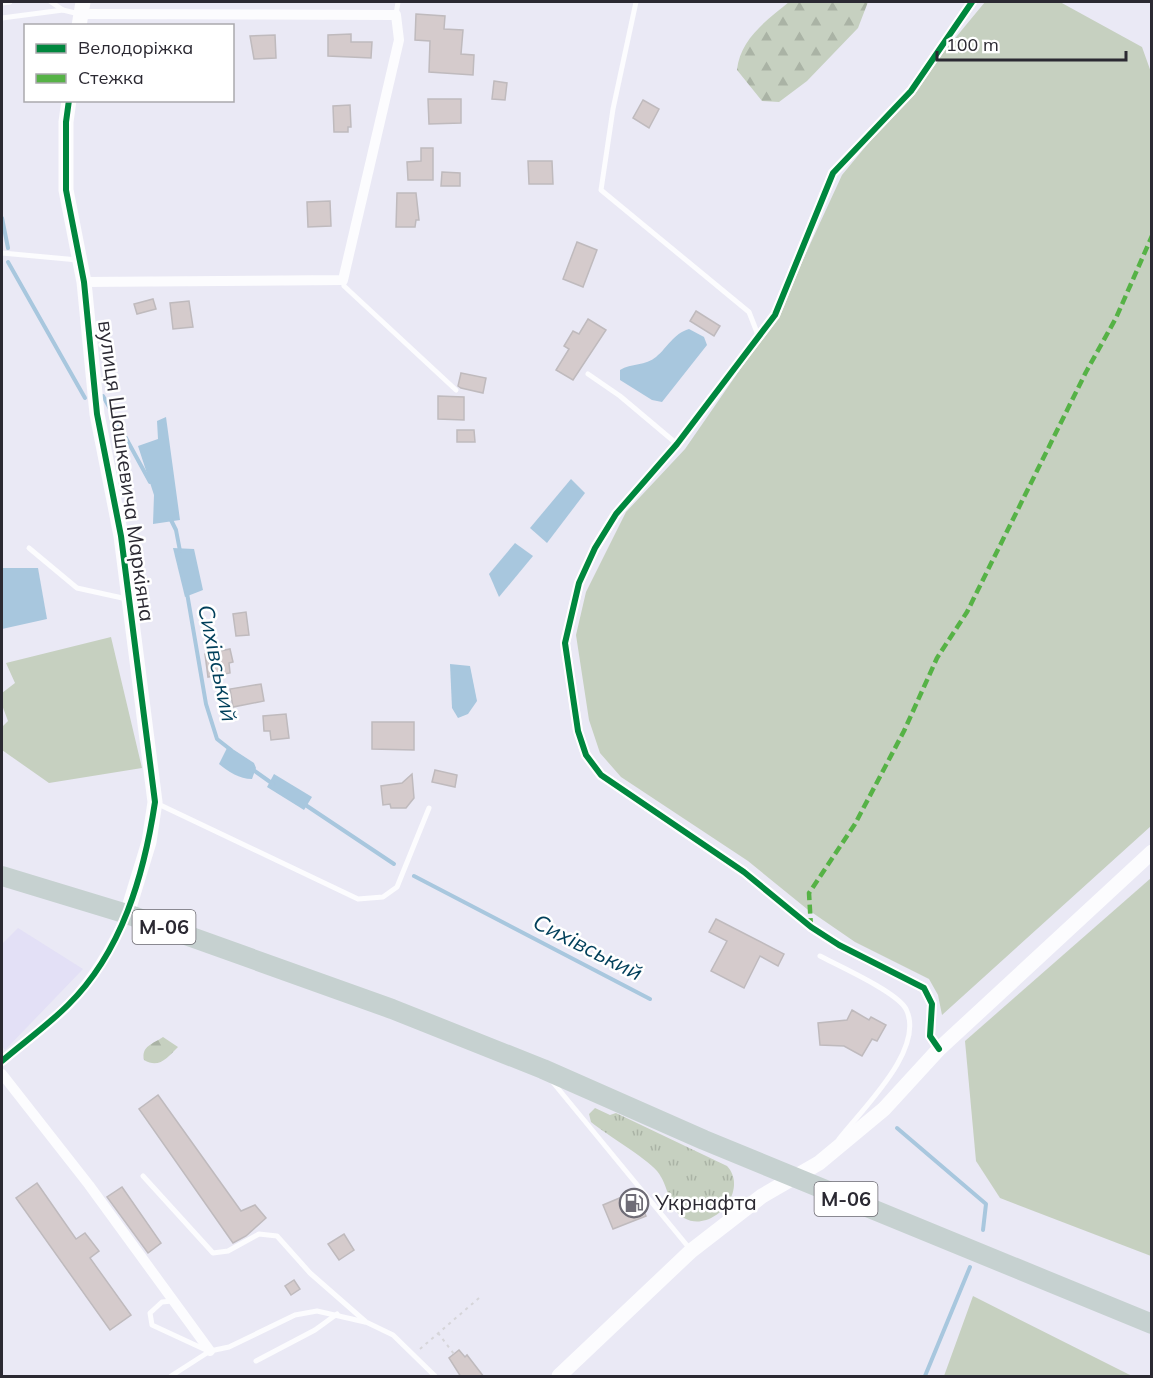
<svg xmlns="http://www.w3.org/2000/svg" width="1153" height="1378" font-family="Mulish,sans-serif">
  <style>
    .built { fill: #e3e0f6 }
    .grass { fill: url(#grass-tufts) }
    .forest { fill: url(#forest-firs) }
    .green { fill: #c6d0c0 }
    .water { fill: #a8c7de }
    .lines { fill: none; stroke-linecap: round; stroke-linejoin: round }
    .stream { stroke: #a8c7de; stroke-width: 4 }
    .building { fill: #d5cbcc; stroke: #bfbabd; stroke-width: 1.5 }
    .path { stroke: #d6d5d9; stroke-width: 2; stroke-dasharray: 3 4.5; stroke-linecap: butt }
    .lane { stroke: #fcfcfe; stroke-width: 5 }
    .street { stroke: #fcfcfe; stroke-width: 10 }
    .secondary { stroke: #fcfcfe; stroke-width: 15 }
    .highway { stroke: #c6d1d0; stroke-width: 20 }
    .quiet { stroke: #56b246; stroke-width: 4.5; stroke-dasharray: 9 4.5; stroke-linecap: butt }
    .cycleway-casing { stroke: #fff; stroke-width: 10 }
    .cycleway { stroke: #00873e; stroke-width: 6 }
    .labels { text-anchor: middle; stroke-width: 5; stroke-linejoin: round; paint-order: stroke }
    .shield { fill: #fff; stroke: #6b6970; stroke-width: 1.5 }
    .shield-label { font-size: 20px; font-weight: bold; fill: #2b2932 }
    .street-label { font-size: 21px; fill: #2b2932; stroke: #fff }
    .poi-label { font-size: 21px; fill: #2b2932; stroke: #fff; text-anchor: start }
    .water-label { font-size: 22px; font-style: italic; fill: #003f5a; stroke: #fff }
  </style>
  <defs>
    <pattern id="grass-tufts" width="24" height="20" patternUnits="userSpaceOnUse" patternTransform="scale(1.5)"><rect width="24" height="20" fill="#c6d0c0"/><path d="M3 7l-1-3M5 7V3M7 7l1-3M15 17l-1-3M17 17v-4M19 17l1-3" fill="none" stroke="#aab3a5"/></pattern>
    <pattern id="forest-firs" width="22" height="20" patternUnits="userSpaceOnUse" patternTransform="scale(1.5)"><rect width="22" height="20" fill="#c6d0c0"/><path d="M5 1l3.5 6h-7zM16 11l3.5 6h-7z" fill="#aab3a5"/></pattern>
  </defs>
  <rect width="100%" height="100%" fill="#eae9f5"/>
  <!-- built -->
  <path class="built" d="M18,928L83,969L5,1050L2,1046V944Z"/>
  <!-- grass -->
  <path class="grass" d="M595,1108L610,1115L616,1113L727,1166C750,1191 712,1234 684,1218C668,1209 669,1185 657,1171C645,1157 608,1136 591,1122L589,1114Z"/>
  <!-- forest -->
  <g class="forest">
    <path d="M789,2H868L858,28L807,81L779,102L762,101L737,70C740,39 767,20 789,2Z"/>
    <path d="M163,1037L178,1047C167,1058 159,1069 144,1060C141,1046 153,1044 163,1037Z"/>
  </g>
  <!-- green -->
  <g class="green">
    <path d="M985,2H1060L1142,47L1152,75L1151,826L942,1015L938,995L929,979L855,942L807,909L748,861L621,777L600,753L589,720L576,635L586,592L626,512L685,449L777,316L842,175Z"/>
    <path d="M111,637L142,768L49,783L2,750V727L8,721L2,705V693L15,683L6,663Z"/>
    <path d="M1151,878V1256L1000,1198L976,1161L965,1041Z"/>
    <path d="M973,1296L1128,1374L1133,1376H944Z"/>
  </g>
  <!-- water -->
  <g class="water">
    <path d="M689,329L704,337L707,345L662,402L652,400L620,380V370C631,363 646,366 656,357C668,347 673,334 689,329Z"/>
    <path d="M166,417L180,520L153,524L154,495L138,446L158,439L157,421Z"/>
    <path d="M571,479L585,493L547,543L530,528Z"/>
    <path d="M515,543L533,556L499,597L489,574Z"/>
    <path d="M173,548L194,549L203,590L185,597Z"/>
    <path d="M2,568H38L47,619L2,629Z"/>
    <path d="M450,664L470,666L477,701L468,714L458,718L452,708Z"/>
    <path d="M228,746L254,763L256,768L252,779C239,779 229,772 219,764Z"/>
    <path d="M274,774L312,797L304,810L267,787Z"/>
  </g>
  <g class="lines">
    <!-- stream -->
    <g class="stream">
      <path d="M2,218L8,248"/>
      <path d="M8,262L85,398"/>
      <path d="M103,396L150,482"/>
      <path d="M170,518L176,530L180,551"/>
      <path d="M187,593L206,704L217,739L231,750"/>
      <path d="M252,769L273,784"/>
      <path d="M304,804L394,864"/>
      <path d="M414,876L650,999"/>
      <path d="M897,1128L986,1204L983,1230"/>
      <path d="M925,1376L970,1267"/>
    </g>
  </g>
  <!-- building -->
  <g class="building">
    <path d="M416,14L445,16L444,29L463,30L461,54L474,55L473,75L429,72L430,41L415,40Z"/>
    <path d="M351,34V42H372L371,58L328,56V35Z"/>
    <path d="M275,35L276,58L254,59L250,36Z"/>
    <path d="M494,81L507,83L505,100L492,99Z"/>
    <path d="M428,99H461V123L429,124Z"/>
    <path d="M643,100L659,109L649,128L633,118Z"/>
    <path d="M350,105L351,127H348V132H334L333,106Z"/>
    <path d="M421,148H433V180H408L407,162L421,161Z"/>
    <path d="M528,161H552L553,184H529Z"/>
    <path d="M442,172L460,173V186H441Z"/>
    <path d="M397,193H416L419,220H416L415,227H396Z"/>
    <path d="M330,201L331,226L308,227L307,202Z"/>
    <path d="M577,242L597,250L583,287L563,279Z"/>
    <path d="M153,299L156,309L137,314L134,304Z"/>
    <path d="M189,301L193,327L173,329L170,303Z"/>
    <path d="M696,311L720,326L714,336L690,321Z"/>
    <path d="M588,319L606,330L573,380L556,370L569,349L564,346L573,331L579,334Z"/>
    <path d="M461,373L486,378L483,393L461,388L458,386Z"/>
    <path d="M438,396L464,397V420L438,419Z"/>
    <path d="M457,430H474L475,442H457Z"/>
    <path d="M246,612L249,635L236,636L233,614Z"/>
    <path d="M230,649L233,662L229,663L230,673L208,677L205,654Z"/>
    <path d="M261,684L264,701L233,707L230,689Z"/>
    <path d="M286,714L289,738L271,740L270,731H264L263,716Z"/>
    <path d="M372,722H414V750L372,749Z"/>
    <path d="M435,770L457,775L455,787L432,782Z"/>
    <path d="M412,774L414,798L406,808H391L390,804L383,805L381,786L402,783Z"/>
    <path d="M716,919L784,954L778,966L760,956L744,988L711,971L727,941L709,932Z"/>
    <path d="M852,1010L869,1020L871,1017L886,1025L877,1041L872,1039L862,1056L844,1046L820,1045L818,1023L847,1020Z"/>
    <path d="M158,1095L241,1211L255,1205L266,1218L246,1236L233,1243L139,1109Z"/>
    <path d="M37,1183L76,1239L85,1233L99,1251L90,1258L131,1315L110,1330L16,1198Z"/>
    <path d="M122,1187L161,1243L148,1253L107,1197Z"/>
    <path d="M636,1191L646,1216L613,1229L603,1205Z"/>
    <path d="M344,1234L354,1250L339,1260L328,1244Z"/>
    <path d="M294,1280L300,1289L291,1295L285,1286Z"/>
    <path d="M459,1350L465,1357L467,1355L484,1377H461L449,1358Z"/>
  </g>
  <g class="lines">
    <!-- path -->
    <g class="path">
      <path d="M438,1333L454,1354"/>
      <path d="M420,1349L479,1298"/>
    </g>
    <!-- lane -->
    <g class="lane">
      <path d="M51,2L63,10"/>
      <path d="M636,2L613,109L601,190L749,312L758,335"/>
      <path d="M2,3L10,2"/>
      <path d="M396,15L398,2"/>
      <path d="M2,18L63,10L79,14"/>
      <path d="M2,253L78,260"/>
      <path d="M343,280L344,286L456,390"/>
      <path d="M588,374L620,396L677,444"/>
      <path d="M29,548L77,588L127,599"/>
      <path d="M156,803L358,899L383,897L397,887L429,808"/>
      <path d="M820,956C839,966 897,992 906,1009C926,1049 862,1109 839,1139"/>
      <path d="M551,1080L690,1249"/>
      <path d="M143,1176L213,1253L228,1251L259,1234L277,1236L310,1273L366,1322L393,1335L435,1376"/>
      <path d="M172,1301L162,1302L150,1313L152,1325L206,1350"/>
      <path d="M256,1361L315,1330L337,1314"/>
      <path d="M171,1376L210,1351L229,1347L295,1315L317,1311L365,1322"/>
    </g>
    <!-- street -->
    <g class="street">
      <path d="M81,14L396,15L399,40L343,280L84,282"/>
      <path d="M939,1049L930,1036L932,1004L924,988L839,945L811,927L744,872L601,775L586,755L578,731L565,643L579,583L595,548L616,514L677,444L775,315L833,173L911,91L972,2"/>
      <path d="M2,1061C24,1042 49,1025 69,1004C94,978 112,947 127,914"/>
      <path d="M2,1074L89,1185L210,1351"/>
    </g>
    <!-- secondary -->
    <g class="secondary">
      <path d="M79,26L83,2"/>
      <path d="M69,100L66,122V190L84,282L97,414L121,536L155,802L149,842L127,914"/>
      <path d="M559,1376L691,1251L762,1196L819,1163L884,1109L939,1049L1152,852"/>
    </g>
    <!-- highway -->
    <path class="highway" d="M2,876L127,914L392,1009L543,1069L704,1140L1152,1324"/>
    <!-- quiet -->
    <path class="quiet" d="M811,927L809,893L855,824L904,731L937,658L967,612L1086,372L1116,318L1152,236"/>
    <!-- cycleway casing -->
    <g class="cycleway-casing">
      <g id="cycleway">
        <path d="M939,1049L930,1036L932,1004L924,988L839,945L811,927L744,872L601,775L586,755L578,731L565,643L579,583L595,548L616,514L677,444L775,315L833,173L911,91L972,2"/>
        <path d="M2,1061C23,1043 48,1025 68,1005C122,952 144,875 155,802L121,536L97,414L84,282L66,190V122L69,100"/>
      </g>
    </g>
    <!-- cycleway -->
    <use href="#cycleway" class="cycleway"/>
  </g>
  <!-- icons -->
  <defs>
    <g id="fuel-ring" transform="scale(1.5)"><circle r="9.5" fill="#fff" stroke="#6e6c76" stroke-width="1.5"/><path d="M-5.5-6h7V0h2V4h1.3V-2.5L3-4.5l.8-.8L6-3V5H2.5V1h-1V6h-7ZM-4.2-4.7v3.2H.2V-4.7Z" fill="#6e6c76"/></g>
  </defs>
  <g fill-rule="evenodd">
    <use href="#fuel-ring" x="634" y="1203"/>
  </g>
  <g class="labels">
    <!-- shield labels -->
    <g class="shield">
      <rect x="132.5" y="910" width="63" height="34" rx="4.5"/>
      <rect x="814.5" y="1182" width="63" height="34" rx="4.5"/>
    </g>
    <g class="shield-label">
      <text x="164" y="934">М-06</text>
      <text x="846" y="1206">М-06</text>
    </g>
    <!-- street labels -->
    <g class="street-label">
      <text transform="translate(126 471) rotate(82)" y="7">вулиця Шашкевича Маркіяна</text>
    </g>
    <!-- poi labels -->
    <g class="poi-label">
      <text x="655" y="1210">Укрнафта</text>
    </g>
    <!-- water labels -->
    <g class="water-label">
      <text transform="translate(218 663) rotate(78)" y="8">Сихівський</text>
      <text transform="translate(588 947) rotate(27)" y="8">Сихівський</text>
    </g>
  </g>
  <!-- border -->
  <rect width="1153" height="1378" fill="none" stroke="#2b2932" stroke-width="6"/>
  <!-- legend -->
  <rect x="24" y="24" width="210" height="78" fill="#ffffff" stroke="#aaa9ad" stroke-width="1.5"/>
  <rect x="36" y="44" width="30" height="9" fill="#00873e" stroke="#aaa9ad" stroke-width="1.5"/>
  <text x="78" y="54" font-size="18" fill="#2b2932">Велодоріжка</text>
  <rect x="36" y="74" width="30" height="9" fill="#56b246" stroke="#aaa9ad" stroke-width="1.5"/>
  <text x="78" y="84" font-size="18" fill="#2b2932">Стежка</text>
  <!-- scale -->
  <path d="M937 51v9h189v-9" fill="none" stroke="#2b2932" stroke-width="3"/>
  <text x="946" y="51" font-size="18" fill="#2b2932" stroke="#ffffff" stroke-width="4.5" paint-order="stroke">100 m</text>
</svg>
